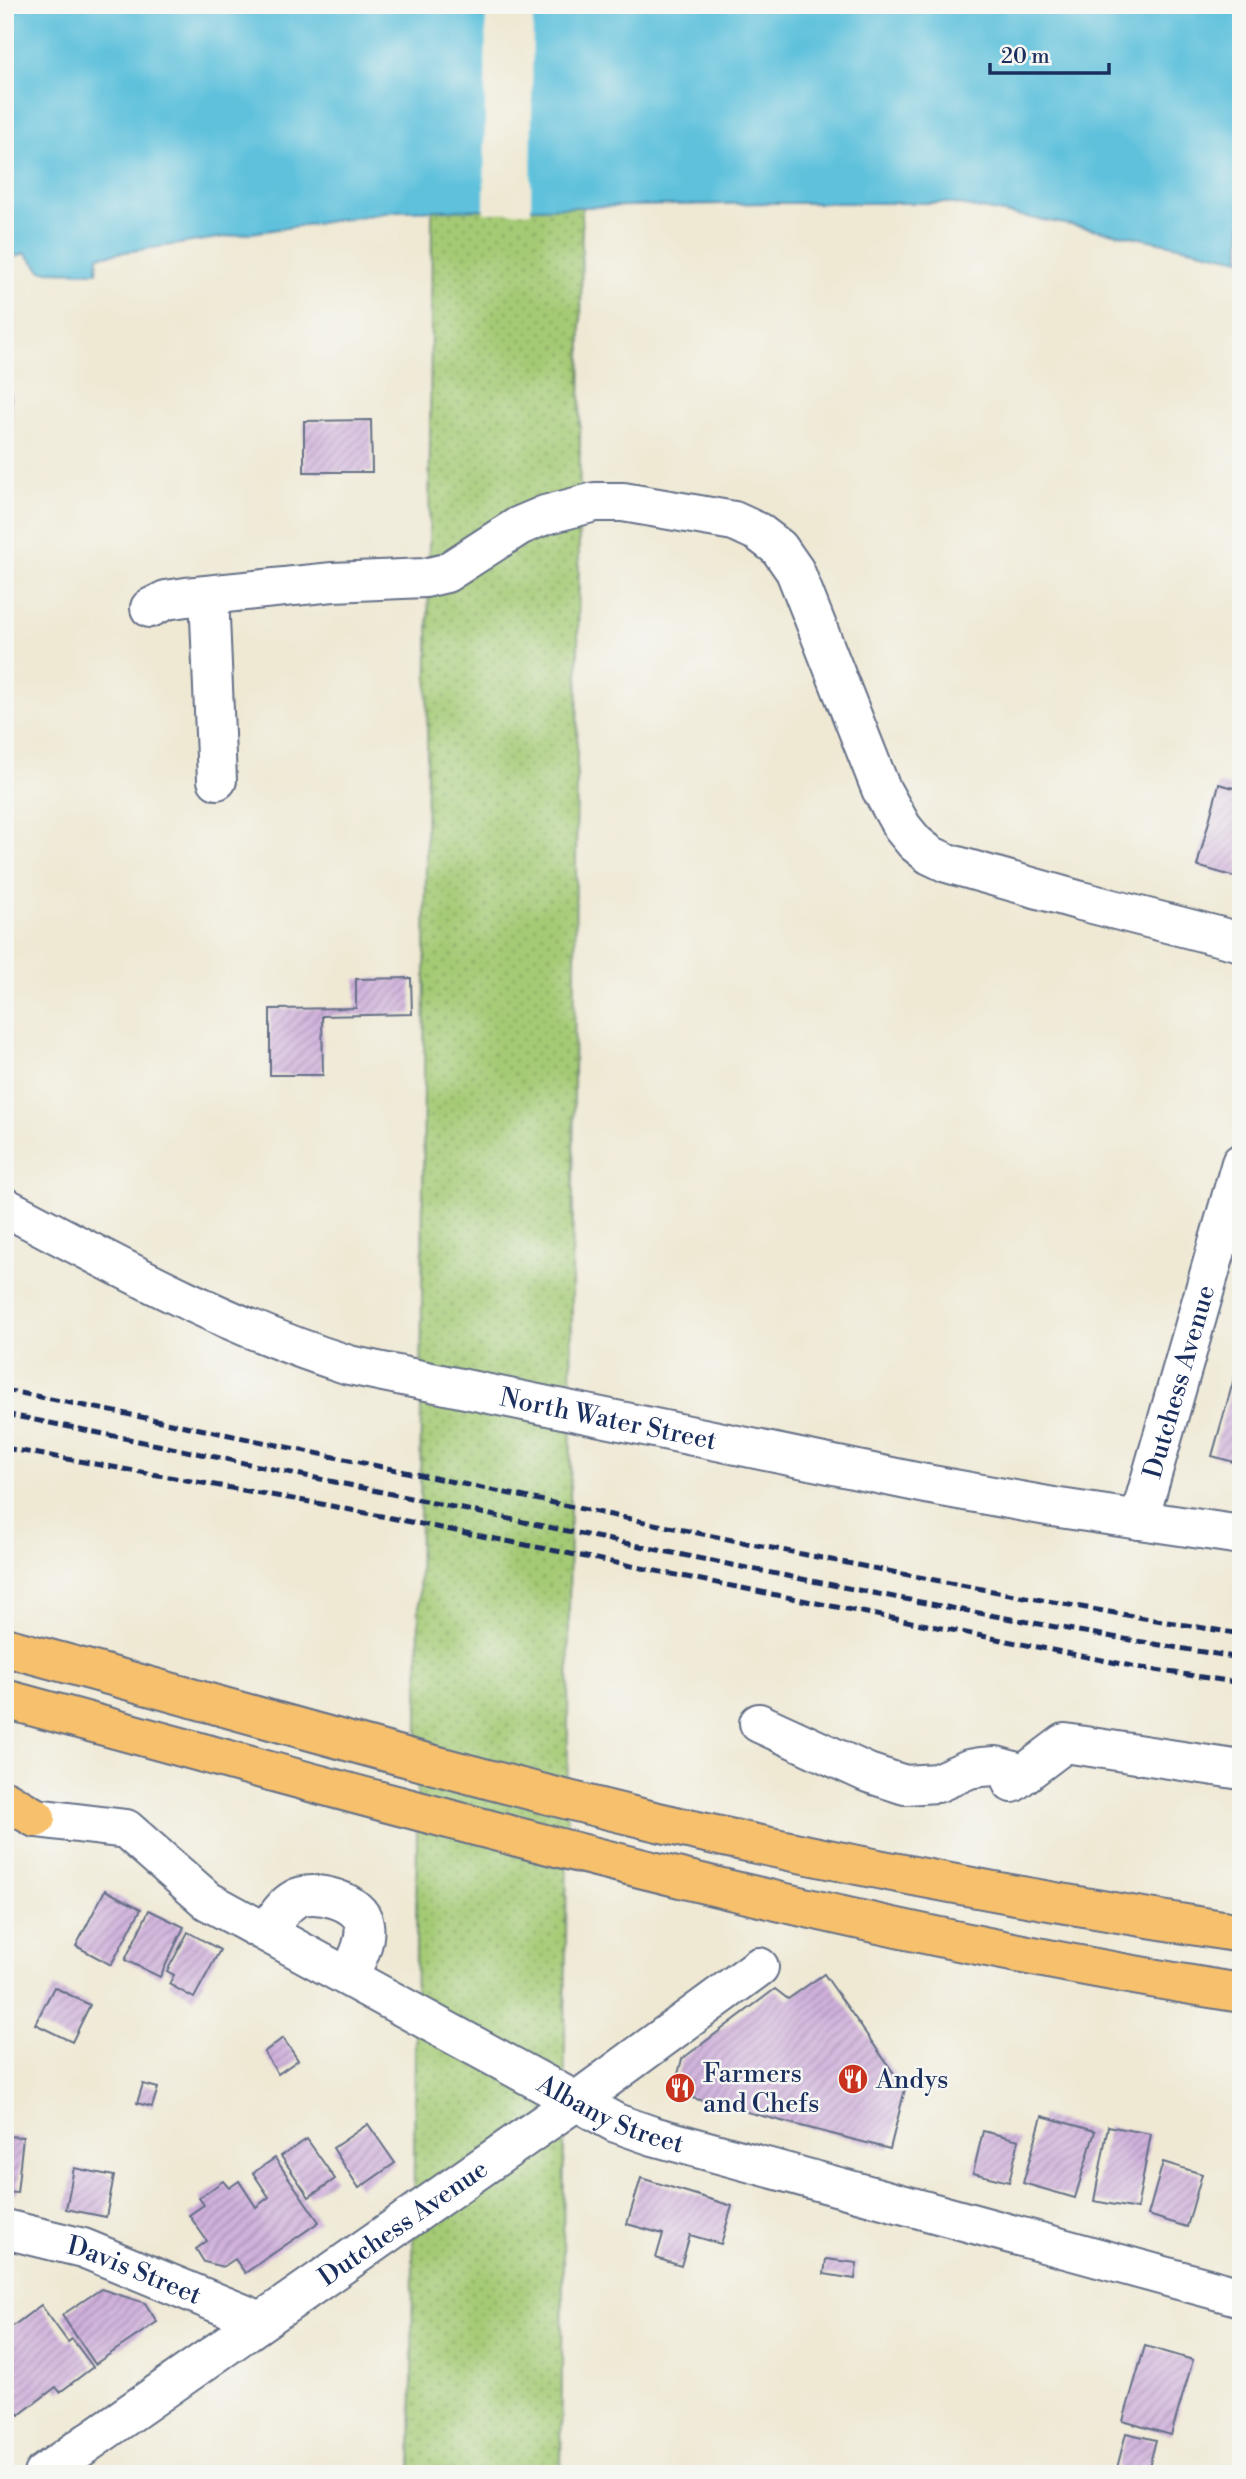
<svg xmlns="http://www.w3.org/2000/svg" width="1246" height="2479" font-family="'Libre Bodoni',serif">
  <style>
    .park { fill: url(#park-dots); stroke: #607c69; stroke-width: 2 }
    .water { fill: #5ec1dc; stroke: #3c789d; stroke-width: 2 }
    .pier { fill: #efe9d4 }
    .building { fill: url(#building-hatch) }
    .lines { fill: none; stroke-linecap: round; stroke-linejoin: round }
    .minor-casing { stroke: #657087; stroke-width: 42 }
    .highway-casing { stroke: #657087; stroke-width: 42 }
    .minor { stroke: #fff; stroke-width: 38 }
    .highway { stroke: #f7c06c; stroke-width: 38 }
    .rail { stroke: #1b2f5e; stroke-width: 5; stroke-dasharray: 10 5; stroke-linecap: butt }
    .labels { text-anchor: middle; stroke-width: 5; stroke-linejoin: round; paint-order: stroke }
    .street-label { font-size: 26px; fill: #1b2f5e; stroke: #f6f6f2 }
    .poi-label { font-size: 26px; fill: #1b2f5e; stroke: #f6f6f2; text-anchor: start }
  </style>
  <defs>
    <pattern id="park-dots" width="8" height="8" patternUnits="userSpaceOnUse" patternTransform="scale(1.75)"><rect width="8" height="8" fill="#a4ca74"/><path d="M2 2h.1M6 6h.1" fill="none" stroke="#85a462" stroke-width="1.8" stroke-linecap="round"/></pattern>
    <pattern id="building-hatch" width="6" height="6" patternUnits="userSpaceOnUse" patternTransform="scale(1.75)"><rect width="6" height="6" fill="#d0b1db"/><path d="M-1 1l2-2M0 6l6-6M5 7l2-2" fill="none" stroke="#a890b5"/></pattern>
  </defs>
  <rect width="100%" height="100%" fill="#f6f6f2"/>
  <filter id="ink" filterUnits="userSpaceOnUse"><feTurbulence type="fractalNoise" baseFrequency=".0143" numOctaves="2"/><feDisplacementMap in="SourceGraphic" scale="14" xChannelSelector="R" yChannelSelector="G"/><feConvolveMatrix kernelMatrix="1 2 1 2 8 2 1 2 1" color-interpolation-filters="sRGB"/></filter>
  <filter id="wash" filterUnits="userSpaceOnUse"><feTurbulence type="fractalNoise" baseFrequency=".00686" numOctaves="4" result="noise"/><feDisplacementMap in="SourceGraphic" scale="28" xChannelSelector="R" yChannelSelector="G"/><feGaussianBlur stdDeviation="1.57" result="paint"/><feColorMatrix in="noise" values="0 0 0 0 0 0 0 0 0 0 0 0 0 0 0 0 0 1.4 0 .05"/><feComposite in="paint" operator="in"/></filter>
  <g filter="url(#wash)">
    <rect width="100%" height="100%" fill="#efe9d4"/>
    <!-- park -->
    <path class="park" d="M434,5H584L561,2474H411Z"/>
    <!-- water -->
    <path class="water" d="M5,5H1241V259L1131,236L948,203H768L398,211L98,256L97,272L42,271L25,253L5,261Z"/>
    <!-- pier -->
    <path class="pier" d="M486,5H533L531,212L484,213Z"/>
    <g id="blocks">
      <!-- building -->
      <g class="building">
        <path d="M11,386L12,425H5V387Z"/>
        <path d="M371,420L372,472H304V421Z"/>
        <path d="M1219,784L1241,790L1239,878L1197,866Z"/>
        <path d="M411,978L412,1014L322,1016L323,1075H270V1009L356,1008V979Z"/>
        <path d="M1237,1368L1241,1369V1464L1212,1456Z"/>
        <path d="M105,1890L141,1909L111,1965L76,1946Z"/>
        <path d="M149,1910L184,1927L160,1977L125,1960Z"/>
        <path d="M188,1932L220,1950L194,1998L169,1984L174,1975L167,1971Z"/>
        <path d="M824,1974L905,2089L890,2149L673,2093L682,2059L775,1989L788,1999Z"/>
        <path d="M54,1987L90,2005L72,2042L35,2024Z"/>
        <path d="M283,2038L298,2060L278,2074L264,2052Z"/>
        <path d="M143,2084L158,2088L152,2107L137,2103Z"/>
        <path d="M1042,2116L1095,2131L1075,2198L1023,2183Z"/>
        <path d="M368,2124L395,2163L359,2188L333,2148Z"/>
        <path d="M1108,2126L1151,2134L1137,2209L1094,2201Z"/>
        <path d="M983,2131L1019,2140L1009,2182L973,2173Z"/>
        <path d="M5,2136L23,2137L17,2193L5,2192Z"/>
        <path d="M307,2139L335,2179L309,2197L281,2156Z"/>
        <path d="M275,2158L319,2222L245,2273L235,2259L223,2267L204,2262L196,2249L207,2241L189,2215L204,2205L199,2198L223,2181L229,2188L239,2181L256,2207L269,2197L253,2173Z"/>
        <path d="M1163,2162L1202,2174L1187,2227L1148,2215Z"/>
        <path d="M74,2168L114,2176L106,2217L66,2209Z"/>
        <path d="M641,2178L732,2206L721,2244L690,2235L681,2266L656,2258L663,2234L627,2224Z"/>
        <path d="M826,2259L857,2263L855,2279L824,2274Z"/>
        <path d="M101,2289L145,2303L157,2322L95,2364L62,2315Z"/>
        <path d="M41,2305L68,2342L72,2339L93,2367L60,2392L56,2387L19,2415L5,2396V2373L10,2369L5,2363V2332Z"/>
        <path d="M1145,2346L1193,2360L1171,2435L1123,2421Z"/>
        <path d="M1126,2433L1156,2440L1147,2474H1138L1117,2468Z"/>
      </g>
    </g>
  </g>
  <g filter="url(#ink)">
    <use href="#blocks" fill-opacity="0" stroke="#657087" stroke-width="2"/>
    <g class="lines">
      <!-- minor casing -->
      <g class="minor-casing">
        <g id="minor">
          <path d="M209,595L217,780"/>
          <path d="M150,608L166,600L186,597L333,582L425,578L446,573L519,526L545,515L595,502H623L734,521L758,532L779,548L795,571L881,789L902,827L915,843L930,855L947,863L1081,901L1241,942"/>
          <path id="s1" d="M5,1207C117,1266 228,1327 349,1365L926,1484L1053,1507L1241,1535"/>
          <path id="s2" d="M1139,1520L1241,1163"/>
          <path d="M759,1723L868,1773L905,1785L937,1783L969,1769L981,1767L996,1766L1024,1774"/>
          <path d="M1012,1783L1065,1743L1241,1770"/>
          <path id="s3" d="M36,1818L126,1829L208,1901L616,2123L653,2136L1241,2297"/>
          <path d="M267,1932C275,1920 282,1906 295,1899C313,1888 361,1901 364,1924C367,1942 356,1961 349,1976"/>
          <path id="s4" d="M5,2229L83,2248L261,2321"/>
          <path id="s5" d="M43,2474L575,2102L759,1967"/>
        </g>
      </g>
      <!-- highway casing -->
      <g class="highway-casing">
        <g id="highway">
          <path d="M5,1647C223,1705 439,1770 658,1822C851,1867 1045,1902 1241,1933"/>
          <path d="M5,1699C414,1810 822,1927 1241,1993"/>
          <path d="M5,1800L36,1818"/>
        </g>
      </g>
      <!-- minor -->
      <use href="#minor" class="minor"/>
      <!-- highway -->
      <use href="#highway" class="highway"/>
      <!-- rail -->
      <g class="rail">
        <path d="M5,1390C417,1470 826,1568 1241,1634"/>
        <path d="M5,1414C417,1496 826,1593 1241,1658"/>
        <path d="M5,1448L316,1503L1142,1668L1241,1683"/>
      </g>
    </g>
  </g>
  <!-- icons -->
  <defs>
    <g id="restaurant-disc" transform="scale(1.575)"><circle r="9.5" fill="#c8321e" stroke="#f6f6f2"/><path d="M-5-6h1v4h1v-4h1v4h1v-4h1v5L-1.5 .5V6h-2V.5L-5-1ZM5-6V6H3V1.5H1.5Q1.5-4 5-6Z" fill="#fff"/></g>
  </defs>
  <g fill-rule="evenodd">
    <use href="#restaurant-disc" x="853" y="2079"/>
    <use href="#restaurant-disc" x="680" y="2088"/>
  </g>
  <g class="labels">
    <!-- street labels -->
    <g class="street-label">
      <text dy="9" stroke="none"><textPath href="#s2" startOffset="144">Dutchess Avenue</textPath></text>
      <text dy="9" stroke="none"><textPath href="#s1" startOffset="644">North Water Street</textPath></text>
      <text dy="9" stroke="none"><textPath href="#s3" startOffset="656">Albany Street</textPath></text>
      <text dy="9" stroke="none"><textPath href="#s5" startOffset="439">Dutchess Avenue</textPath></text>
      <text dy="9" stroke="none"><textPath href="#s4" startOffset="136">Davis Street</textPath></text>
    </g>
    <!-- poi labels -->
    <g class="poi-label">
      <text x="703" y="2082">Farmers<tspan x="703" dy="30">and Chefs</tspan></text>
      <text x="876" y="2088">Andys</text>
    </g>
  </g>
  <!-- margin -->
  <rect width="1246" height="2479" fill="none" stroke="#f6f6f2" stroke-width="28"/>
  <!-- scale -->
  <path d="M990 63v10h119v-10" fill="none" stroke="#1b2f5e" stroke-width="3.5"/>
  <text x="1001" y="63" font-size="21" fill="#1b2f5e" stroke="#f6f6f2" stroke-width="5" paint-order="stroke">20 m</text>
</svg>
